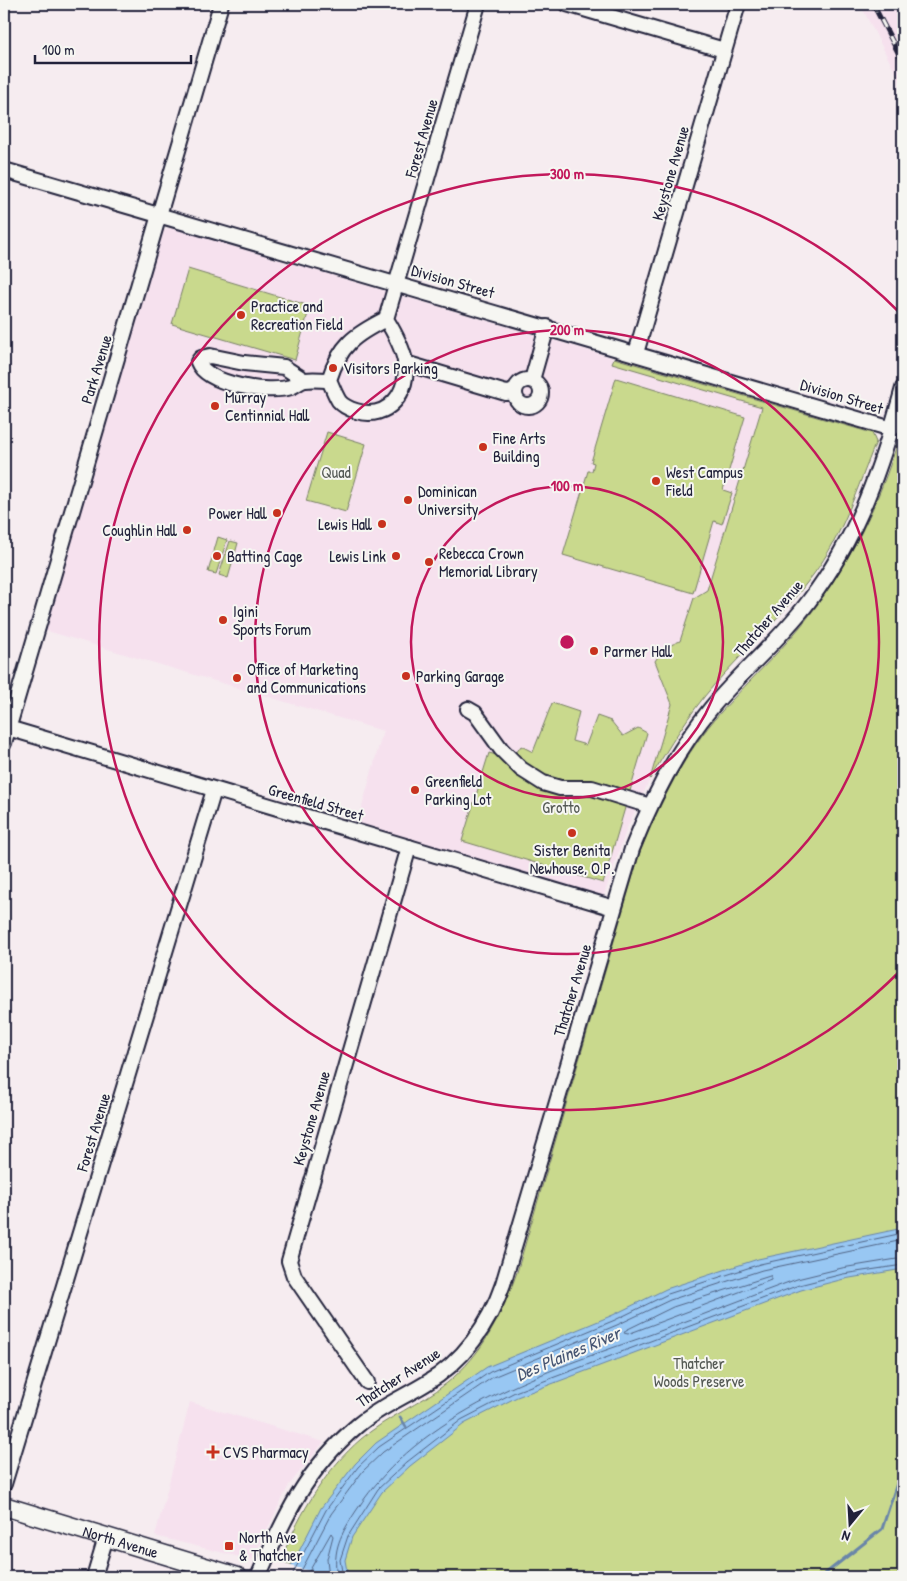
<svg xmlns="http://www.w3.org/2000/svg" width="907" height="1581" font-family="'Patrick Hand',sans-serif">
  <style>
    .built { fill: #f6e1ee }
    .green { fill: #c9d98d; stroke: #767e64 }
    .water { fill: #98c7f3; stroke: #6985a9 }
    .pier { fill: #f6ecf0 }
    .lines { fill: none; stroke-linecap: round; stroke-linejoin: round }
    .shore { stroke: #516485; stroke-width: 1 }
    .stream { stroke: #6985a9; stroke-width: 3 }
    .minor-casing { stroke: #22223b; stroke-width: 18 }
    .major-casing { stroke: #22223b; stroke-width: 21 }
    .minor { stroke: #f6f6f2; stroke-width: 14 }
    .major { stroke: #f6f6f2; stroke-width: 18 }
    .rail-casing { stroke: #22223b; stroke-width: 5 }
    .rail { stroke: #f6f6f2; stroke-width: 3; stroke-dasharray: 9; stroke-linecap: butt }
    .ring { fill: none; stroke: #c2185b; stroke-width: 2.5 }
    .poi-dot { fill: #c8321e; stroke: #f6f6f2; stroke-width: 2 }
    .labels { text-anchor: middle; stroke-width: 4; stroke-linejoin: round; paint-order: stroke }
    .street-label { font-size: 16px; fill: #22223b; stroke: #f6f6f2 }
    .poi-label { font-size: 16px; fill: #22223b; stroke: #f6f6f2; text-anchor: start }
    .park-label { font-size: 16px; fill: #545954; stroke: #f6f6f2 }
    .water-label { font-size: 18px; font-style: italic; fill: #455472; stroke: #f6f6f2 }
    .centre { fill: #c2185b; stroke: #f6f6f2; stroke-width: 2.5 }
    .ring-label { font-size: 15px; text-anchor: middle; font-weight: bold; fill: #c2185b; stroke: #f6f6f2; stroke-width: 4; stroke-linejoin: round; paint-order: stroke }
  </style>
  <rect width="100%" height="100%" fill="#f6ecf0"/>
  <filter id="ink" filterUnits="userSpaceOnUse"><feTurbulence type="fractalNoise" baseFrequency=".02" numOctaves="2"/><feDisplacementMap in="SourceGraphic" scale="10" xChannelSelector="R" yChannelSelector="G"/><feConvolveMatrix kernelMatrix="1 2 1 2 8 2 1 2 1" color-interpolation-filters="sRGB"/></filter>
  <g filter="url(#ink)">
    <!-- built -->
    <g class="built">
      <path d="M860,4H894L903,22V87Z"/>
      <path d="M170,228L764,402L650,779L627,828L604,895L598,896L357,825L383,731L44,630L160,235L164,230Z"/>
      <path d="M190,1402L324,1442L289,1485L252,1560L155,1536Z"/>
    </g>
    <!-- green -->
    <g class="green">
      <path d="M188,269L310,306L295,360L172,324Z"/>
      <path d="M614,358L872,433L876,442C857,488 843,535 813,575C783,615 747,648 714,685C689,714 669,746 650,779L672,704L655,661L664,648L680,641L694,598L707,590L762,407L612,363Z"/>
      <path d="M616,378L745,417L723,490L732,493L722,524L714,521L693,593L563,555L588,471H592L594,463L591,462Z"/>
      <path d="M903,425V1577H330L286,1564L283,1555C300,1513 326,1469 361,1439C387,1417 420,1404 447,1383C483,1354 502,1315 517,1272L640,852C660,803 685,752 721,712C752,677 788,645 815,608C856,552 884,491 903,425Z"/>
      <path d="M327,432L366,444L346,512L306,501Z"/>
      <path d="M218,537L227,540L216,574L208,572Z"/>
      <path d="M230,541L238,543L228,578L219,575Z"/>
      <path d="M552,703L579,712L572,741L586,745L597,716L611,721L623,736L638,728L647,733L603,883L462,841L489,753L512,759L521,746L533,752Z"/>
    </g>
    <!-- water -->
    <path class="water" d="M903,1228V1269L844,1279L801,1290L517,1397L464,1424L410,1466L382,1492L352,1537L345,1560L348,1577H286L321,1508L355,1464L376,1443L487,1367L613,1315L666,1289L758,1259Z"/>
    <!-- pier -->
    <path class="pier" d="M288,1565L330,1577H283Z"/>
    <g class="lines">
      <!-- shore -->
      <g class="shore">
        <path d="M771,1276V1280L628,1334L624,1333L626,1330L673,1307Z"/>
        <path d="M291,1577L326,1510L358,1467L379,1447L490,1372L615,1320L668,1294L760,1264L903,1233"/>
        <path d="M298,1577L331,1514L363,1471L383,1452L493,1377L617,1325L670,1300L762,1270L903,1240"/>
        <path d="M306,1577L331,1533L333,1536L327,1559L329,1577"/>
        <path d="M337,1577C332,1549 341,1534 356,1511C422,1410 544,1372 652,1334C700,1316 748,1297 797,1279L842,1268L903,1258"/>
        <path d="M343,1577L340,1560L348,1536L378,1489L407,1462L461,1420L515,1392L799,1285L843,1274L903,1265"/>
      </g>
      <!-- stream -->
      <g class="stream">
        <path d="M400,1417L406,1427"/>
        <path d="M821,1577L882,1529L903,1465"/>
      </g>
      <!-- minor casing -->
      <g class="minor-casing">
        <g id="minor">
          <path d="M567,4L724,50"/>
          <path d="M4,170L892,429"/>
          <path d="M386,319C394,332 402,346 405,361C410,392 388,421 356,411C350,409 343,406 339,401C335,395 332,386 329,380C340,345 354,335 386,319L478,4"/>
          <path d="M636,353L738,4"/>
          <path d="M405,363L506,393L515,392"/>
          <path d="M304,380L284,367L244,363L210,356L201,358L198,362C207,385 269,394 291,387C296,385 300,381 305,380C313,379 321,380 329,380"/>
          <path d="M532,380L547,327"/>
          <circle cx="528" cy="393" r="13"/>
          <path d="M468,709L475,713L501,749L521,769L543,783L560,788H592L650,806"/>
          <path d="M8,728L614,908"/>
          <path d="M4,743L221,4"/>
          <path d="M367,1382L294,1276L289,1261L409,847"/>
          <path d="M4,1484L214,790"/>
          <path d="M94,1577L106,1537"/>
          <path d="M258,1577C284,1518 306,1469 357,1426C378,1408 402,1398 425,1384C463,1362 489,1325 503,1284L632,849C652,798 677,749 712,707C743,670 780,640 809,601C858,537 882,465 903,388"/>
        </g>
      </g>
      <!-- major casing -->
      <g class="major-casing">
        <g id="major">
          <path id="s1" d="M4,1506L238,1577"/>
        </g>
      </g>
      <!-- minor -->
      <use href="#minor" class="minor"/>
      <!-- major -->
      <use href="#major" class="major"/>
      <!-- rail casing -->
      <g class="rail-casing">
        <path id="rail" d="M873,4L903,62"/>
      </g>
      <!-- rail -->
      <use href="#rail" class="rail"/>
    </g>
  </g>
  <!-- distance rings -->
  <g class="ring">
    <circle cx="567" cy="642" r="156"/>
    <circle cx="567" cy="642" r="312"/>
    <path d="M901 970A468 468 0 1 1 901 314"/>
  </g>
  <!-- markers -->
  <g class="poi-dot">
    <circle cx="241" cy="315" r="5"/>
    <circle cx="333" cy="368" r="5"/>
    <circle cx="215" cy="406" r="5"/>
    <circle cx="483" cy="447" r="5"/>
    <circle cx="656" cy="481" r="5"/>
    <circle cx="408" cy="500" r="5"/>
    <circle cx="277" cy="513" r="5"/>
    <circle cx="382" cy="524" r="5"/>
    <circle cx="187" cy="530" r="5"/>
    <circle cx="217" cy="556" r="5"/>
    <circle cx="396" cy="556" r="5"/>
    <circle cx="429" cy="562" r="5"/>
    <circle cx="223" cy="620" r="5"/>
    <circle cx="594" cy="651" r="5"/>
    <circle cx="406" cy="676" r="5"/>
    <circle cx="237" cy="678" r="5"/>
    <circle cx="415" cy="790" r="5"/>
    <circle cx="572" cy="833" r="5"/>
    <path d="M210.5 1444.5h5v5h5v5h-5v5h-5v-5h-5v-5h5z"/>
    <rect x="224" y="1541" width="10" height="10" rx="2.5"/>
  </g>
  <g class="labels">
    <!-- street labels -->
    <g class="street-label">
      <text transform="translate(421 138) rotate(-74)" y="6">Forest Avenue</text>
      <text transform="translate(670 173) rotate(-74)" y="6">Keystone Avenue</text>
      <text transform="translate(453 281) rotate(16)" y="6">Division Street</text>
      <text transform="translate(96 369) rotate(-73)" y="6">Park Avenue</text>
      <text transform="translate(842 396) rotate(17)" y="6">Division Street</text>
      <text transform="translate(768 618) rotate(-49)" y="6">Thatcher Avenue</text>
      <text transform="translate(316 802) rotate(16)" y="6">Greenfield Street</text>
      <text transform="translate(572 990) rotate(-73)" y="6">Thatcher Avenue</text>
      <text transform="translate(311 1118) rotate(-74)" y="6">Keystone Avenue</text>
      <text transform="translate(93 1132) rotate(-73)" y="6">Forest Avenue</text>
      <text transform="translate(398 1377) rotate(-33)" y="6">Thatcher Avenue</text>
      <text dy="6" stroke="none"><textPath href="#s1" startOffset="122">North Avenue</textPath></text>
    </g>
    <!-- poi labels -->
    <g class="poi-label">
      <text x="251" y="312">Practice and<tspan x="251" dy="18">Recreation Field</tspan></text>
      <text x="343" y="374">Visitors Parking</text>
      <text x="225" y="403">Murray<tspan x="225" dy="18">Centinnial Hall</tspan></text>
      <text x="493" y="444">Fine Arts<tspan x="493" dy="18">Building</tspan></text>
      <text x="666" y="478">West Campus<tspan x="666" dy="18">Field</tspan></text>
      <text x="418" y="497">Dominican<tspan x="418" dy="18">University</tspan></text>
      <text x="267" y="519" text-anchor="end">Power Hall</text>
      <text x="372" y="530" text-anchor="end">Lewis Hall</text>
      <text x="177" y="536" text-anchor="end">Coughlin Hall</text>
      <text x="439" y="559">Rebecca Crown<tspan x="439" dy="18">Memorial Library</tspan></text>
      <text x="227" y="562">Batting Cage</text>
      <text x="386" y="562" text-anchor="end">Lewis Link</text>
      <text x="233" y="617">Igini<tspan x="233" dy="18">Sports Forum</tspan></text>
      <text x="604" y="657">Parmer Hall</text>
      <text x="247" y="675">Office of Marketing<tspan x="247" dy="18">and Communications</tspan></text>
      <text x="416" y="682">Parking Garage</text>
      <text x="425" y="787">Greenfield<tspan x="425" dy="18">Parking Lot</tspan></text>
      <text x="572" y="856" text-anchor="middle">Sister Benita<tspan x="572" dy="18">Newhouse, O.P.</tspan></text>
      <text x="223" y="1458">CVS Pharmacy</text>
      <text x="239" y="1543">North Ave<tspan x="239" dy="18">&amp; Thatcher</tspan></text>
    </g>
    <!-- park labels -->
    <g class="park-label">
      <text x="336" y="478">Quad</text>
      <text x="561" y="813">Grotto</text>
      <text x="699" y="1369">Thatcher<tspan x="699" dy="18">Woods Preserve</tspan></text>
    </g>
    <!-- water labels -->
    <g class="water-label">
      <text transform="translate(568 1354) rotate(-23)" y="6">Des Plaines River</text>
    </g>
  </g>
  <circle cx="567" cy="642" r="8" class="centre"/>
  <g class="ring-label">
    <text x="567" y="179">300 m</text>
    <text x="567" y="335">200 m</text>
    <text x="567" y="491">100 m</text>
  </g>
  <!-- margin -->
  <rect width="907" height="1581" fill="none" stroke="#f6f6f2" stroke-width="20"/>
  <rect x="10" y="10" width="887" height="1561" fill="none" stroke="#22223b" stroke-width="2" filter="url(#ink)"/>
  <!-- north arrow -->
  <g transform="translate(850 1524) rotate(198)" stroke="#f6f6f2" stroke-width="4" paint-order="stroke">
  <path d="M0-4L9 19L0 12L-9 19Z" fill="#22223b"/>
  <text y="-8" font-size="14" font-weight="bold" text-anchor="middle" fill="#22223b">N</text>
  </g>
  <!-- scale -->
  <path d="M35 55v8h156v-8" fill="none" stroke="#22223b" stroke-width="2.5"/>
  <text x="42" y="55" font-size="15" fill="#22223b" stroke="#f6f6f2" stroke-width="4" paint-order="stroke">100 m</text>
</svg>
